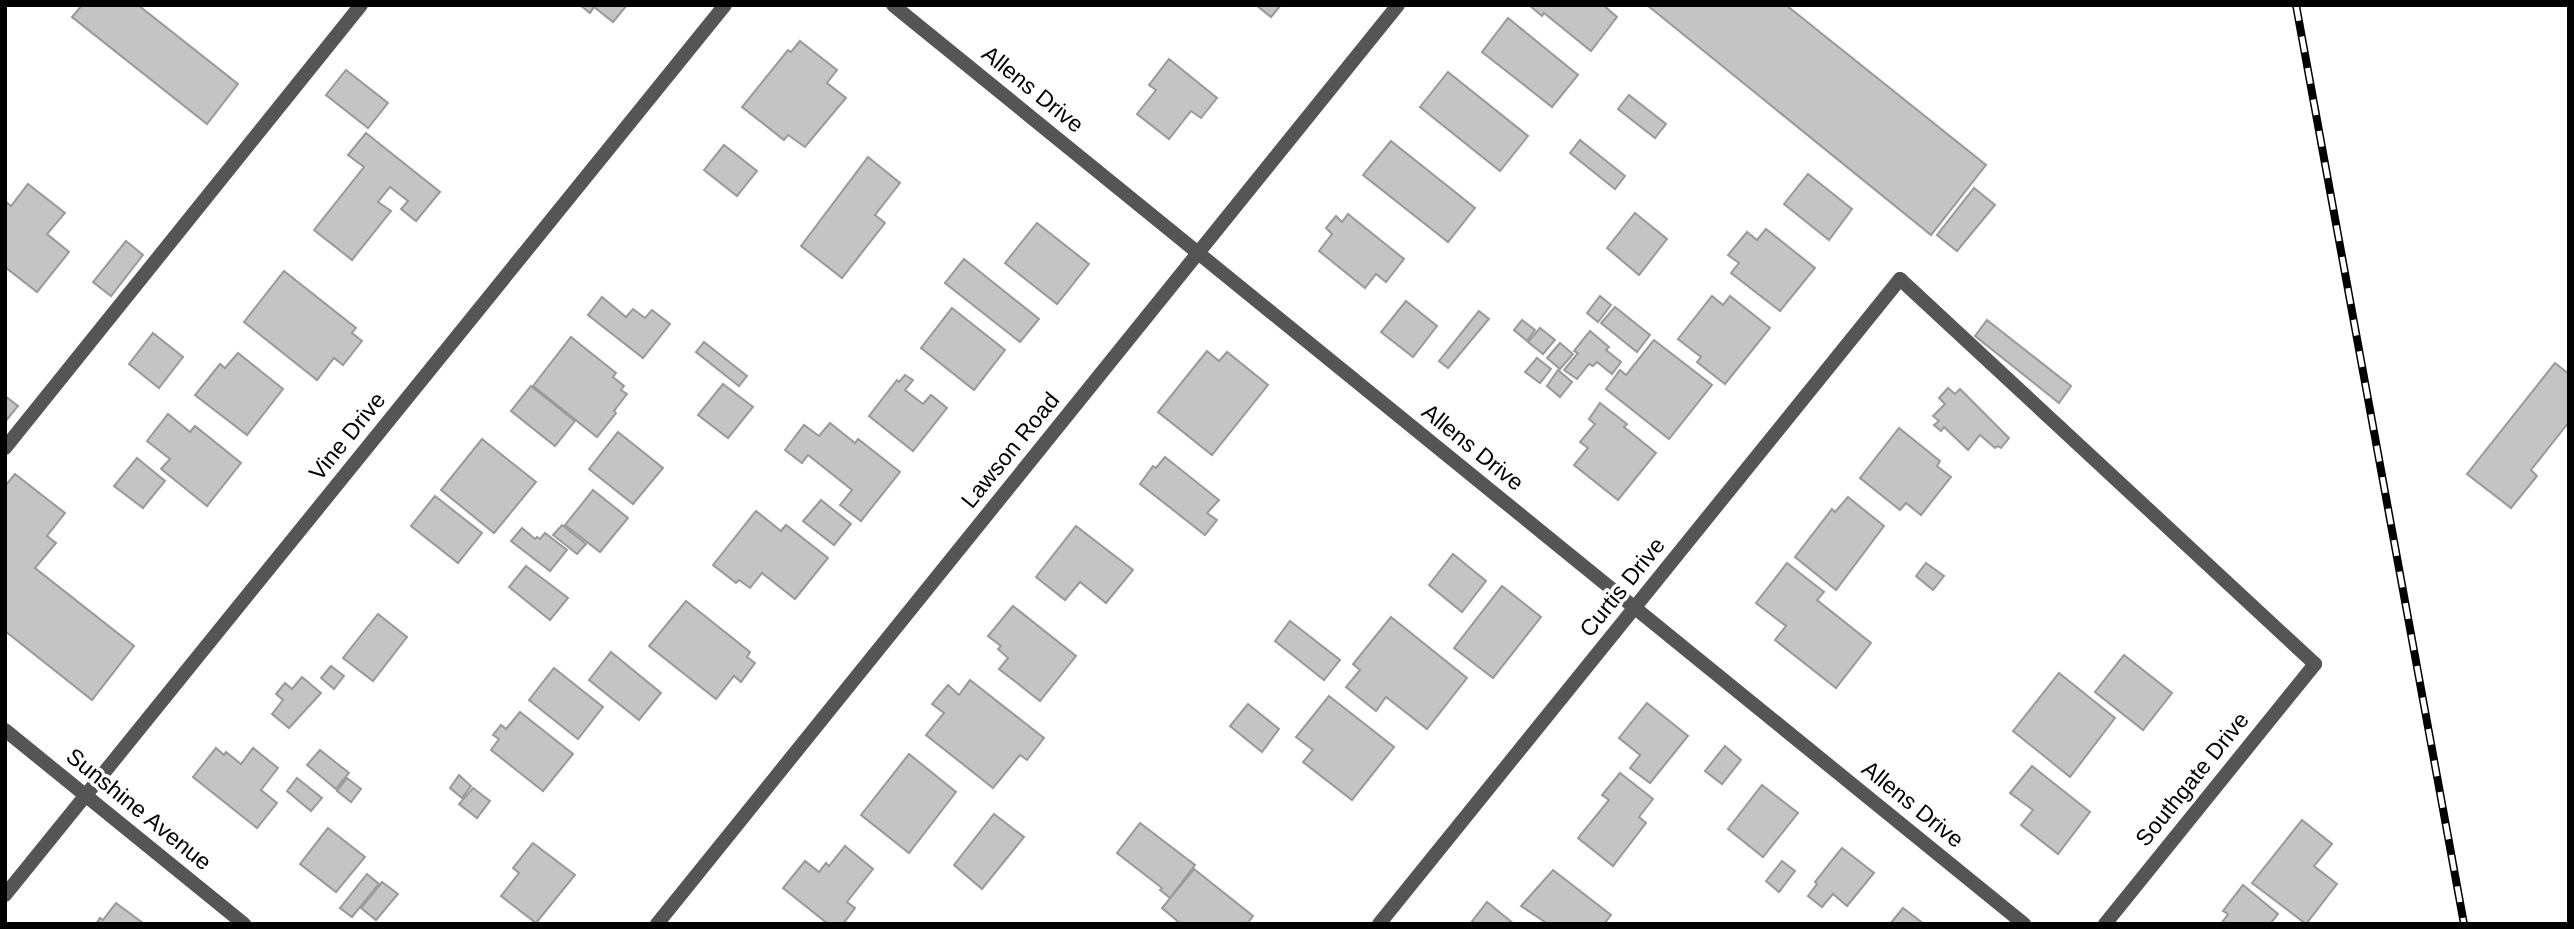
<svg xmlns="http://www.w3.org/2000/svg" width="2574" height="929" font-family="Arial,sans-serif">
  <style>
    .building { fill: #c4c4c4; stroke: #999; stroke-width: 2 }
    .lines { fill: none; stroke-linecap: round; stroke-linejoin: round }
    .service { stroke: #555; stroke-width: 14 }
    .minor { stroke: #555; stroke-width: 14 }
    .rail-casing { stroke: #000; stroke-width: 8 }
    .rail { stroke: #fff; stroke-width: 5; stroke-dasharray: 16; stroke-linecap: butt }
    .labels { text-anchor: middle; stroke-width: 7; stroke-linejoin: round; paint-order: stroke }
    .street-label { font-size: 23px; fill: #000; stroke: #fff }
  </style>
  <rect width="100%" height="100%" fill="#fff"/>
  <!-- building -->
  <g class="building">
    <path d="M82,5H138L238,84L207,124L72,17Z"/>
    <path d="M580,5H627L613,22L594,7L590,13Z"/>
    <path d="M1256,5H1281L1271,17Z"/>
    <path d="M1529,5H1603L1617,17L1591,51L1544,13L1542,16Z"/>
    <path d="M1647,5H1786L1986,165L1931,235Z"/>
    <path d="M1508,18L1578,75L1552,107L1482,52Z"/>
    <path d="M800,41L837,70L827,83L846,98L805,147L788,135L784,140L742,107L788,50L791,52Z"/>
    <path d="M1169,59L1217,98L1201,118L1191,111L1169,139L1137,114L1156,90L1149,85Z"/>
    <path d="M346,70L388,103L368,128L326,95Z"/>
    <path d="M1448,72L1528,136L1500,171L1420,107Z"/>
    <path d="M1629,95L1666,124L1655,138L1618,109Z"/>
    <path d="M366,133L440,192L416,221L401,209L408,201L390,187L378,202L391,211L352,260L314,230L364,167L348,155Z"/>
    <path d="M1580,140L1625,176L1615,189L1570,153Z"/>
    <path d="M1391,141L1475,208L1448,242L1363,175Z"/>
    <path d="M724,145L757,171L737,196L704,170Z"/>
    <path d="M868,157L900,183L875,215L885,223L842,278L801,246Z"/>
    <path d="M1808,174L1852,209L1829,240L1784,204Z"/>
    <path d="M28,184L65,213L47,234L69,252L37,292L5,267V201L11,206Z"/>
    <path d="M1974,188L1995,205L1957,251L1937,235Z"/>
    <path d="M1635,213L1667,239L1639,275L1607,248Z"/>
    <path d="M1348,214L1404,259L1386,282L1376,274L1365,288L1319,251L1332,234L1326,228L1336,216L1342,222Z"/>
    <path d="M1037,223L1089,264L1057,304L1005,263Z"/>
    <path d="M1766,229L1815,268L1780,311L1731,273L1739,263L1728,255L1747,232L1757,240Z"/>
    <path d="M126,241L143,255L111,296L93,282Z"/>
    <path d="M964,259L1039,319L1020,342L945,283Z"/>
    <path d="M284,271L356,328L352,333L362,341L343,365L334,358L317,380L244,322Z"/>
    <path d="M1600,296L1611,305L1598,322L1587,313Z"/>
    <path d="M1712,296L1723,305L1730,296L1770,328L1725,384L1697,362L1701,357L1678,339Z"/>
    <path d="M602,297L626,317L633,309L645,318L652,310L670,324L643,358L588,315Z"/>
    <path d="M1406,301L1437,326L1413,357L1381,332Z"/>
    <path d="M1615,307L1650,335L1637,352L1601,323Z"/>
    <path d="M952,308L1005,350L974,390L921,348Z"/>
    <path d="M1479,311L1489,319L1448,368L1439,361Z"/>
    <path d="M1522,320L1535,330L1527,341L1514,330Z"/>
    <path d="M1987,320L2071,386L2059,403L1975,336Z"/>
    <path d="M1540,328L1555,340L1543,354L1528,342Z"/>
    <path d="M1590,331L1609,347L1606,350L1621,362L1612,374L1597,362L1593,366L1589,364L1577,379L1564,370L1578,353L1574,351Z"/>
    <path d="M153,333L183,357L159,388L129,364Z"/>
    <path d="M571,337L616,373L613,377L624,386L621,390L627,394L614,411L616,413L597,437L533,386Z"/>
    <path d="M1654,340L1712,385L1669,439L1606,389L1620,370L1626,375Z"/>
    <path d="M704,342L747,376L739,386L696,352Z"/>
    <path d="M1560,343L1573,354L1560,369L1547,358Z"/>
    <path d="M1207,351L1219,361L1227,352L1268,385L1212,455L1158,412Z"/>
    <path d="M238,353L283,389L247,435L195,395L220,364L225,368Z"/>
    <path d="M1537,358L1551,369L1540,383L1525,372Z"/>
    <path d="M2555,363L2569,374V422L2531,470L2537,476L2511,508L2467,474Z"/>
    <path d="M1558,370L1572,382L1560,397L1547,386Z"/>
    <path d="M905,375L913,380L905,390L923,404L931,395L947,408L913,451L869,416L897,380L899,382Z"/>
    <path d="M723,384L753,407L728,438L698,415Z"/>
    <path d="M531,386L575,421L555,446L511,411Z"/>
    <path d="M1948,388L1955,394L1960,389L2009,438L2001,448L1998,446L1995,448L1980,435L1968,450L1944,427L1941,431L1934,425L1939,421L1933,416L1945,404L1939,398Z"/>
    <path d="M5,396L18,406L5,422Z"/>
    <path d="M1600,403L1627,424L1624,427L1656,453L1618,500L1574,465L1588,448L1580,442L1595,424L1589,419Z"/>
    <path d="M168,414L190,432L195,426L241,463L207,506L161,469L170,459L147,441Z"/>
    <path d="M830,423L855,443L858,439L900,472L861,521L840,505L852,490L808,455L802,463L785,450L804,425L819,436Z"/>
    <path d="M1899,428L1940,461L1937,466L1951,477L1921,515L1906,503L1900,510L1860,478Z"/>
    <path d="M618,432L663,468L633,504L589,469Z"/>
    <path d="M482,439L536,482L494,533L441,490Z"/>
    <path d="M1165,457L1219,500L1207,513L1217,520L1205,535L1140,484L1153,466L1156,468Z"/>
    <path d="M137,458L165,481L143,508L114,486Z"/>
    <path d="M15,474L65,513L47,536L56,543L35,568L134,646L92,700L5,631V486Z"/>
    <path d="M593,490L628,518L600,552L565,525Z"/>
    <path d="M435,496L482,533L458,563L411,526Z"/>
    <path d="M1848,497L1884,526L1836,590L1795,557L1832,509L1835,512Z"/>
    <path d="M821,500L851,524L834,545L803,521Z"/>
    <path d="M756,511L781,531L786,525L828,558L795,599L762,573L750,588L739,580L736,583L713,565Z"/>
    <path d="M562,525L586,544L577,554L553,535Z"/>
    <path d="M1076,526L1133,570L1106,603L1080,582L1065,600L1036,577Z"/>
    <path d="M522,528L535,539L537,537L540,539L545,533L567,550L550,571L511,541Z"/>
    <path d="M1453,554L1486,581L1462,612L1429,585Z"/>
    <path d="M1787,563L1824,592L1817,600L1871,643L1836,688L1775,640L1786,626L1756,603Z"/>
    <path d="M1926,563L1944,576L1933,590L1916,576Z"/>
    <path d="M526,566L568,598L550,620L509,587Z"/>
    <path d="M1502,586L1541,617L1493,678L1454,648Z"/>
    <path d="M686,601L750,652L747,657L755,663L741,682L734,676L716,699L649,646Z"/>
    <path d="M1013,606L1076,656L1040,701L999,669L1008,658L998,649L1001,646L988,636Z"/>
    <path d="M378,614L407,637L373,681L343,658Z"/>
    <path d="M1391,617L1467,678L1427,729L1386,697L1376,711L1346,687L1360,670L1353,664Z"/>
    <path d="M1290,621L1340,660L1324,680L1275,641Z"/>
    <path d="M611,652L661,693L639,720L589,680Z"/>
    <path d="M2124,655L2172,693L2143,730L2095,692Z"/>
    <path d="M331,666L344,676L334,689L321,678Z"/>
    <path d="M554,668L603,707L578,739L529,700Z"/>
    <path d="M2059,673L2115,718L2070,777L2013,731Z"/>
    <path d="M302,677L321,693L289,728L272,714L283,700L276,694L285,683L292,689Z"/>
    <path d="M970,680L1044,738L1027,760L1020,755L993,788L926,735L944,713L932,704L948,685L959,695Z"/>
    <path d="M1329,696L1394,747L1352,800L1303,762L1313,750L1296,737Z"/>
    <path d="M1647,703L1688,736L1650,783L1630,768L1640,755L1619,738Z"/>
    <path d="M1248,704L1279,729L1262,752L1230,726Z"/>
    <path d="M520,712L573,754L543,791L491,750L499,739L493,735L501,725L506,729Z"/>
    <path d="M1725,746L1741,760L1722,784L1705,771Z"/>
    <path d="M216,748L224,755L226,752L241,764L253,748L278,768L261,790L277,803L257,828L193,777Z"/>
    <path d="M320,750L349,773L336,789L307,765Z"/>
    <path d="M909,754L956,792L909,853L861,815Z"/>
    <path d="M2032,766L2090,812L2058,854L2021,825L2033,810L2010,793Z"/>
    <path d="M1620,773L1653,799L1639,817L1646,823L1613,866L1578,838L1609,800L1602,795Z"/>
    <path d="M459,775L471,786L462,798L450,788Z"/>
    <path d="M297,778L322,798L311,811L287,791Z"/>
    <path d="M347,778L361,789L351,802L337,791Z"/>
    <path d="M1762,785L1798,813L1763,857L1728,829Z"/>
    <path d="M473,788L490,801L477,818L459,804Z"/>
    <path d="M994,814L1024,837L982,889L954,865Z"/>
    <path d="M2302,820L2332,844L2314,866L2337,884L2306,924L2252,883Z"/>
    <path d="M1140,823L1195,865L1170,898L1160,890L1162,888L1117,853Z"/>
    <path d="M328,828L365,857L336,892L300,864Z"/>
    <path d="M533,843L575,875L536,923L501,896L519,873L513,868Z"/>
    <path d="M845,846L873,869L847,902L855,908L843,924H828L783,888L805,861L819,872L826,863L829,866Z"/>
    <path d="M1842,848L1874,873L1847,906L1833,894L1822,907L1808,896L1817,884L1815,882Z"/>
    <path d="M1782,861L1795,871L1779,892L1766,881Z"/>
    <path d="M1194,869L1253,916L1247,924H1181L1162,908Z"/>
    <path d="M1553,870L1611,915L1604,924H1548L1521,906Z"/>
    <path d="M367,874L379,884L352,917L340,908Z"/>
    <path d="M382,882L398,894L376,920L361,908Z"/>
    <path d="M2243,885L2278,914L2270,924H2221L2228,914L2223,911Z"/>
    <path d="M1487,902L1514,924H1470Z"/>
    <path d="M116,903L143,923L96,924L100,918L103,920Z"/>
    <path d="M1903,908L1924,924H1890Z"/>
  </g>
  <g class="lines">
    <!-- service -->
    <g class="service">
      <path d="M1900,279L2315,664"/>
      <path d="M5,448L361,5"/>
    </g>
    <!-- minor -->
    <g class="minor">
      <path d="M893,5L2024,924"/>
      <path d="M5,730L244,924"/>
      <path d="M5,895L725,5"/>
      <path d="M657,924L1398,5"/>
      <path d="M1379,924L1900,279"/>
      <path d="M2105,924L2315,664"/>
    </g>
    <!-- rail casing -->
    <g class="rail-casing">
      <path id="rail" d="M2296,5L2464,924"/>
    </g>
    <!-- rail -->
    <use href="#rail" class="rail"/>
  </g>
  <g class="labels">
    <!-- street labels -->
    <g class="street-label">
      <text transform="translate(1033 89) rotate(39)" y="8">Allens Drive</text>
      <text transform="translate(347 436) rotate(-51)" y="8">Vine Drive</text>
      <text transform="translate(1473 447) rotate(39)" y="8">Allens Drive</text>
      <text transform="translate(1010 450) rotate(-51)" y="8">Lawson Road</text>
      <text transform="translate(1622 587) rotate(-51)" y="8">Curtis Drive</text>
      <text transform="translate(2192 779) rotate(-51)" y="8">Southgate Drive</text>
      <text transform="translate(1913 804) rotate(39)" y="8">Allens Drive</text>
      <text transform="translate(139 809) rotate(39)" y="8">Sunshine Avenue</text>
    </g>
  </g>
  <!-- border -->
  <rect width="2574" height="929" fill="none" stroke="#000000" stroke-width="14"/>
</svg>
